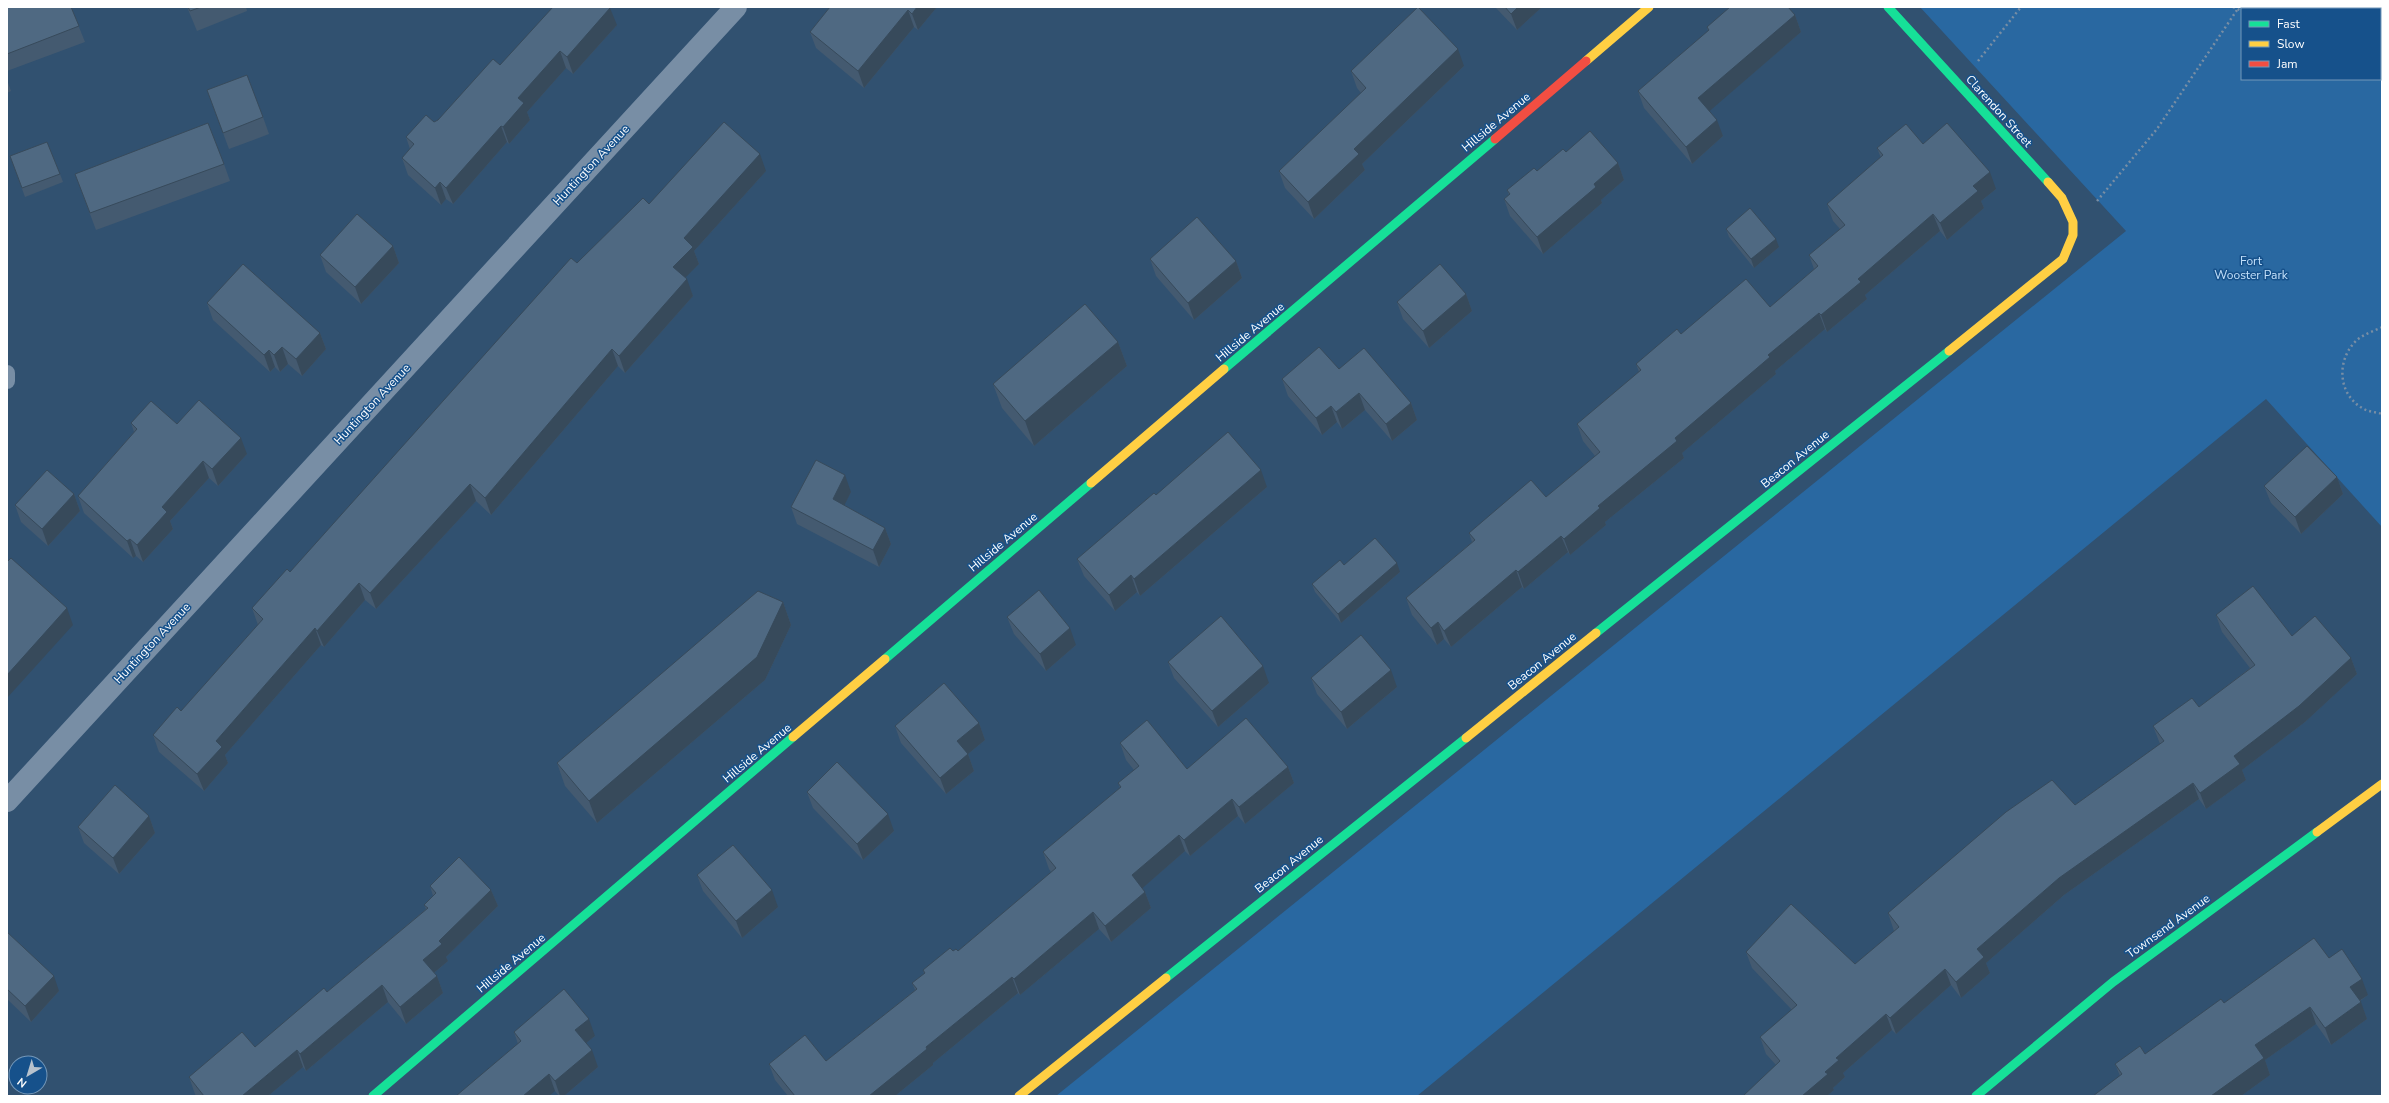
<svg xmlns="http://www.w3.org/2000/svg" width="2389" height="1103" font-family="'Nunito Sans',sans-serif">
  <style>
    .green { fill: #2968a1; fill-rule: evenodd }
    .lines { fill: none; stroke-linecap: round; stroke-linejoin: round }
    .path { stroke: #788ea5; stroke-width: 2.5; stroke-dasharray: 2 3; stroke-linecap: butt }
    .lane { stroke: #788ea5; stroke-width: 16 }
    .street { stroke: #788ea5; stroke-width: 22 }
    .fast { stroke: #16e098; stroke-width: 9 }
    .slow { stroke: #ffcf43; stroke-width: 9 }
    .jam { stroke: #f24e42; stroke-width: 9 }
    .wall { fill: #445a70 }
    .shaded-wall { fill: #374a5b }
    .building { fill: #4f6982; stroke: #374a5b }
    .labels { text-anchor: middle; stroke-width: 3; stroke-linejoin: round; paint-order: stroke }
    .street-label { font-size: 12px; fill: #fff; stroke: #16518b }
    .park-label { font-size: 12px; fill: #c4e1fb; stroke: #16518b }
  </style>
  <rect width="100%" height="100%" fill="#315170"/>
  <!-- green -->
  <path class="green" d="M1920,7H2382V527L2266,399L1417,1096H1056L2126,231ZM2242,9H2380V79H2242Z"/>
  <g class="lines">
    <!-- path -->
    <g class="path">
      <path d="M2233,7L2242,11"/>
      <path d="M2342,9L2349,7"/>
      <path d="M1978,61L2021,7"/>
      <path d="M2097,201L2157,129L2237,10"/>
      <path d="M2382,327C2374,331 2364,334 2357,340C2336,359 2337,395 2364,409C2369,412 2376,412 2382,414"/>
    </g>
    <!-- lane -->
    <path class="lane" d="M7,373V381"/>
    <!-- street -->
    <path class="street" d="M7,801L736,7"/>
    <!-- fast -->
    <g class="fast">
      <path d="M1888,7L2048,182"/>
      <path d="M1224,369L1495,139"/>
      <path d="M1596,633L1949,351"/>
      <path d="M885,659L1091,483"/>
      <path d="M1166,978L1466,738"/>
      <path d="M373,1096L793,737"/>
      <path d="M1976,1096L2113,982L2317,832"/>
    </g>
    <!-- slow -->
    <g class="slow">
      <path d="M1586,61L1649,7"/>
      <path d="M1949,351L2063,259L2073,235V222L2062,198L2048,182"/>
      <path d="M1091,483L1224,369"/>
      <path d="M793,737L885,659"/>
      <path d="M1466,738L1596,633"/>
      <path d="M2317,832L2382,784"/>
      <path d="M1019,1096L1166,978"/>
    </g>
    <!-- jam -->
    <path class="jam" d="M1495,139L1586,61"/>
  </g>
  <!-- wall -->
  <g class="wall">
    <path d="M7,7H71L85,42L7,71Z"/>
    <path d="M187,7H246L247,11L197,31Z"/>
    <path d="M830,7H937L918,30L914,27L864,88L816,48L810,32Z"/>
    <path d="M1495,7H1542L1517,30Z"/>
    <path d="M1795,15L1801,32L1709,111L1723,136L1692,164L1644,108L1638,91L1708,31L1707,27Z"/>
    <path d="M617,25L573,74L566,68L527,112L530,120L509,144L507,142L453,204L446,199L441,205L408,175L402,158L410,149L406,137L438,120L500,65Z"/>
    <path d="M1464,66L1362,164L1365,170L1314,219L1285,188L1279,171L1361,93L1357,88L1351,71Z"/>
    <path d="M7,80L11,91L7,93Z"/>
    <path d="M207,90L263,117L269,134L229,149Z"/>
    <path d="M1923,144L1996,189L1981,201L1984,208L1947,240L1940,231L1865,295L1867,299L1827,332L1825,329L1775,371L1776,374L1682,453L1684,458L1605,522L1606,525L1570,555L1568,552L1524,589L1522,587L1451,647L1444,639L1437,645L1412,615L1406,598L1472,542L1469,533L1546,497L1595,456L1583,441L1577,424L1639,372L1636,364L1681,334L1770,307L1814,269L1809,255L1840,229L1833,221L1827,204L1881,158L1877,148Z"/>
    <path d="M1566,152L1618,163L1624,180L1601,200L1602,203L1543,254L1510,216L1504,199L1509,195L1507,190Z"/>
    <path d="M10,156L60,174L63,182L25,197Z"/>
    <path d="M224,164L230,181L96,230L75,174Z"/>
    <path d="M766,171L694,251L699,264L685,277L693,296L625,373L618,366L491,515L476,501L376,609L365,600L324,647L321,645L225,755L228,763L204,791L159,752L153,735L181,711L258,625L252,608L290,572L577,263L649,204Z"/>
    <path d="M1726,229L1779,247L1754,268L1729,237Z"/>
    <path d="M393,246L399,263L361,304L326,272L320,255Z"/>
    <path d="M1150,259L1236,261L1242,278L1194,320L1156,276Z"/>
    <path d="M1466,294L1472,311L1429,348L1403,319L1397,302Z"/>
    <path d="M207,303L320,333L326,349L302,376L288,364L280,372L275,367L270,372L213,320Z"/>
    <path d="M1118,342L1127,366L1034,446L1002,408L993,384Z"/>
    <path d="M1339,369L1411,403L1417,420L1392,441L1365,410L1342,429L1337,422L1322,435L1288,396L1282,379Z"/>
    <path d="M131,423L177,424L247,454L218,486L209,478L170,521L173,529L143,562L136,556L133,558L84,513L78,496L134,432Z"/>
    <path d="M2337,477L2343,494L2301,534L2271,503L2264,486Z"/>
    <path d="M1267,487L1140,596L1137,592L1115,611L1084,576L1077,559L1156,495Z"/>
    <path d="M851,492L844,505L885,528L891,544L879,567L797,524L791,507Z"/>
    <path d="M74,494L80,511L48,546L21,522L15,505Z"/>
    <path d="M1344,565L1400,572L1341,623L1315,592L1312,584Z"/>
    <path d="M783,602L791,625L765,680L597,823L565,786L557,763Z"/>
    <path d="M2216,615L2292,636L2351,658L2357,674L2305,722L2242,770L2246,780L2206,809L2199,799L2064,895L1986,963L1990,973L1961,998L1951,985L1896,1034L1892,1030L1843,1073L1845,1077L1833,1088L1834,1090L1827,1096H1743L1776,1065L1766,1054L1760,1037L1792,1010L1752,968L1746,952L1855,964L1894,931L1888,913L2075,805L2160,744L2153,726L2199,707L2250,668L2222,632Z"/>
    <path d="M1007,617L1076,645L1046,671L1014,634Z"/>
    <path d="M1168,662L1269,683L1218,727L1174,678Z"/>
    <path d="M1311,678L1397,687L1347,729L1317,694Z"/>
    <path d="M979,723L985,740L968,754L974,771L946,794L901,743L895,726Z"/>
    <path d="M1120,743L1187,769L1288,767L1294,783L1245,824L1238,816L1190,856L1185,851L1142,888L1145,892L1151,908L1111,942L1099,929L1020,995L1018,993L933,1063V1065L895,1096H788L775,1080L769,1064L826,1061L915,990L912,983L924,974L923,970L953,951H958L1051,872L1049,869L1043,852L1120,788L1118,783L1134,770L1126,760Z"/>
    <path d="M807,792L894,831L863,860L813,808Z"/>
    <path d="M149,816L155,833L119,874L84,843L78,827Z"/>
    <path d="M697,875L778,907L742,938L703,891Z"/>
    <path d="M430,886L491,890L498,906L446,957L448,961L434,973L437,976L443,993L406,1024L388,1002L306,1071L303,1067L268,1096H196L195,1094L189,1077L255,1047L327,992L426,909L424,905L433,896Z"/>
    <path d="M7,932L59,991L31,1022L7,999Z"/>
    <path d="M2329,958L2368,995L2360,1001L2367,1019L2331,1045L2316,1024L2265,1060L2270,1075L2241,1096H2093L2120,1076L2115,1064L2145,1054Z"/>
    <path d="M514,1032L595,1036L586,1043L598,1067L564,1096H559L518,1044Z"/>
  </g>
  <!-- shaded-wall -->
  <g class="shaded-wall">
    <path d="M917,7H937L918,30L912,14Z"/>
    <path d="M1518,7H1542L1517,30L1511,14Z"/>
    <path d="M610,8L617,25L573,74L567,57Z"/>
    <path d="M908,10L914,27L864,88L858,71Z"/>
    <path d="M1795,15L1801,32L1705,115L1698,98Z"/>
    <path d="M1458,49L1464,66L1362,164L1365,170L1314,219L1308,202L1354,149Z"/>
    <path d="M560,51L566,68L527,112L530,120L509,144L503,127L518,98Z"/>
    <path d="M1717,120L1723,136L1692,164L1686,147Z"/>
    <path d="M501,126L507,142L453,204L446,188Z"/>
    <path d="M760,154L766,171L694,251L699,264L679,284L673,267L684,238Z"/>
    <path d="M1618,163L1624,180L1601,200L1602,203L1543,254L1537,237L1594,184Z"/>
    <path d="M1990,172L1996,189L1981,201L1984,208L1947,240L1940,223L1973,186Z"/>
    <path d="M440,182L446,199L441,205L435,188Z"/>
    <path d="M1933,214L1940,231L1865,295L1867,299L1827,332L1821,315L1858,279Z"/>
    <path d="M1776,239L1779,247L1754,268L1751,259Z"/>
    <path d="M393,246L399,263L361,304L355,287Z"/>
    <path d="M1236,261L1242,278L1194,320L1188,303Z"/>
    <path d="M687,279L693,296L625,373L619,356Z"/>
    <path d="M1466,294L1472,311L1429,348L1423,331Z"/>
    <path d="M1819,313L1825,329L1775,371L1776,374L1682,453L1684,458L1605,522L1606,525L1570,555L1564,539L1598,506L1675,438L1768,355Z"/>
    <path d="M320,333L326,349L302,376L296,359Z"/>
    <path d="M1118,342L1127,366L1034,446L1025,421Z"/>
    <path d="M282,347L288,364L280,372L274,355Z"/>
    <path d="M612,349L618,366L491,515L485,498Z"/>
    <path d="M269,350L275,367L270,372L264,355Z"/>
    <path d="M1359,393L1365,410L1342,429L1336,412Z"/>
    <path d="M1411,403L1417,420L1392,441L1386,424Z"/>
    <path d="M1331,406L1337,422L1322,435L1316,418Z"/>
    <path d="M241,438L247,454L218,486L212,469Z"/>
    <path d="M203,461L209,478L170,521L173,529L143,562L137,545L162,507Z"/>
    <path d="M1261,470L1267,487L1140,596L1134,579Z"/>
    <path d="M845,475L851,492L839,516L833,499Z"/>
    <path d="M2337,477L2343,494L2301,534L2295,517Z"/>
    <path d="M470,484L476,501L376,609L370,593Z"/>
    <path d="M74,494L80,511L48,546L42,529Z"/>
    <path d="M885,528L891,544L879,567L873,550Z"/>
    <path d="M1561,536L1568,552L1524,589L1518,572Z"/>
    <path d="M130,539L136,556L133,558L127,541Z"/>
    <path d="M1397,563L1400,572L1341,623L1338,614Z"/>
    <path d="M1516,570L1522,587L1451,647L1444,631Z"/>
    <path d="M1131,575L1137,592L1115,611L1109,595Z"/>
    <path d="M359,583L365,600L324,647L317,631Z"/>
    <path d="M783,602L791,625L765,680L597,823L589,801Z"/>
    <path d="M67,608L73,625L7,698V675Z"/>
    <path d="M1438,622L1444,639L1437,645L1431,628Z"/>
    <path d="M315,628L321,645L225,755L228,763L204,791L197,774L216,741Z"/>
    <path d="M1070,628L1076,645L1046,671L1040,654Z"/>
    <path d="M2351,658L2357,674L2305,722L2242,770L2246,780L2206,809L2200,793L2234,756Z"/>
    <path d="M1263,666L1269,683L1218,727L1212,711Z"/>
    <path d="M1391,670L1397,687L1347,729L1341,712Z"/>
    <path d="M979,723L985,740L968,754L974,771L946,794L940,778L957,741Z"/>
    <path d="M1288,767L1294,783L1245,824L1239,807Z"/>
    <path d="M2193,783L2199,799L2064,895L1986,963L1990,973L1961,998L1956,982L1977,949L2059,878Z"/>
    <path d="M1232,799L1238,816L1190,856L1184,840Z"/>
    <path d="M888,814L894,831L863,860L857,844Z"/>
    <path d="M149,816L155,833L119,874L113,858Z"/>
    <path d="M1179,835L1185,851L1138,892L1132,875Z"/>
    <path d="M491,890L498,906L446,957L448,961L429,977L423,960L439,941Z"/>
    <path d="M772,890L778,907L742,938L736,921Z"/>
    <path d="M1145,892L1151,908L1111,942L1105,926Z"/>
    <path d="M1093,912L1099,929L1020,995L1014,979Z"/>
    <path d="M1945,969L1951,985L1896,1034L1890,1018Z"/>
    <path d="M54,976L59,991L31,1022L25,1006Z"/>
    <path d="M437,976L443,993L406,1024L400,1007Z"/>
    <path d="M1012,977L1018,993L933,1063V1065L895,1096H869L926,1047Z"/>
    <path d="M2362,979L2368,995L2356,1003L2350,987Z"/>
    <path d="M382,985L388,1002L306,1071L300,1054Z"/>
    <path d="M2361,1002L2367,1019L2331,1045L2325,1028Z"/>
    <path d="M2310,1007L2316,1024L2265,1060L2270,1075L2241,1096H2211L2255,1045Z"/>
    <path d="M1886,1014L1892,1030L1843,1073L1845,1077L1833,1088L1834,1090L1827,1096H1802L1825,1072L1836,1058Z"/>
    <path d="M589,1019L595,1036L581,1047L575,1030Z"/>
    <path d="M297,1050L303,1067L268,1096H242Z"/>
    <path d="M592,1050L598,1067L564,1096H560L555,1081Z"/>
    <path d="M549,1074L555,1091L549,1096H523Z"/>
  </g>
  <!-- building -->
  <g class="building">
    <path d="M7,7H71L79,26L7,54Z"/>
    <path d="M188,7H201L190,11Z"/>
    <path d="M553,7H609L610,8L567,57L560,51L518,98L524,103L503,127L501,126L446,188L440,182L435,188L402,158L414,144L406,137L426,115L434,122L438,120L493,59L500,65Z"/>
    <path d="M830,7H917L912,14L908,10L858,71L810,32Z"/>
    <path d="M1418,7L1458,49L1354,149L1359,154L1308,202L1279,171L1366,88L1351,71Z"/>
    <path d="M1505,7H1518L1511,14Z"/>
    <path d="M1730,7H1788L1795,15L1698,98L1717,120L1686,147L1638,91L1709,30L1707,27Z"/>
    <path d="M247,75L263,117L223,133L207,90Z"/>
    <path d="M724,122L760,154L684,238L693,247L673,267L687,279L619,356L612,349L485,498L470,484L370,593L359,583L317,631L315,628L216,741L222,747L197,774L153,735L177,707L181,711L263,619L252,608L287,569L290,572L571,258L577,263L643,198L649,204Z"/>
    <path d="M208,123L224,164L90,213L75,174Z"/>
    <path d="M1947,123L1990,172L1973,186L1978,191L1940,223L1933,214L1858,279L1861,282L1821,315L1819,313L1768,355L1770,357L1675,438L1677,441L1598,506L1600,508L1564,539L1561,536L1518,572L1516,570L1444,631L1438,622L1431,628L1406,598L1475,540L1469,533L1531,480L1546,497L1600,452L1577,424L1641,370L1636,364L1677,329L1681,334L1746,279L1770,307L1818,266L1809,255L1845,225L1827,204L1883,155L1877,148L1906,124L1923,144Z"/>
    <path d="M1590,131L1618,163L1594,184L1596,187L1537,237L1504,199L1510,194L1507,190L1534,168L1537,171L1563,149L1566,152Z"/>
    <path d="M47,142L60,174L22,188L10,156Z"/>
    <path d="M1750,208L1776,239L1751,259L1726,229Z"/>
    <path d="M357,214L393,246L355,287L320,255Z"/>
    <path d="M1197,217L1236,261L1188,303L1150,259Z"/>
    <path d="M243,264L320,333L296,359L282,347L274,355L269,350L264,355L207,303Z"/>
    <path d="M1440,264L1466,294L1423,331L1397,302Z"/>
    <path d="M1085,304L1118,342L1025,421L993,384Z"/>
    <path d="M1319,347L1339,369L1364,348L1411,403L1386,424L1359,393L1336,412L1331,406L1316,418L1282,379Z"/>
    <path d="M199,400L241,438L212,469L203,461L162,507L167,512L137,545L130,539L127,541L78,496L137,429L131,423L151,401L177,424Z"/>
    <path d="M1228,432L1261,470L1134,579L1131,575L1109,595L1077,559L1154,493L1156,495Z"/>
    <path d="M2307,446L2337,477L2295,517L2264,486Z"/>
    <path d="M816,460L845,475L833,499L885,528L873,550L791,507Z"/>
    <path d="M47,470L74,494L42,529L15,505Z"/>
    <path d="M1375,538L1397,563L1338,614L1312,584L1340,560L1344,565Z"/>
    <path d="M11,558L67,608L7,675V562Z"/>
    <path d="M2253,586L2292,636L2315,616L2351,658L2299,706L2234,756L2240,764L2200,793L2193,783L2059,878L1977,949L1984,957L1956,982L1945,969L1890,1018L1886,1014L1836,1058L1839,1060L1825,1072L1828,1074L1802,1096H1743L1780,1061L1760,1037L1797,1005L1746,952L1791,904L1855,964L1899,927L1888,913L2006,812L2052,780L2075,805L2164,741L2153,726L2192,698L2199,707L2255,665L2216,615Z"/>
    <path d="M1039,590L1070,628L1040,654L1007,617Z"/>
    <path d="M758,591L783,602L757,657L589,801L557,763Z"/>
    <path d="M1221,616L1263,666L1212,711L1168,662Z"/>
    <path d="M1361,635L1391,670L1341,712L1311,678Z"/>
    <path d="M944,683L979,723L957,741L968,754L940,778L895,726Z"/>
    <path d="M1246,718L1288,767L1239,807L1232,799L1184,840L1179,835L1132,875L1145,892L1105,926L1093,912L1014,979L1012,977L926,1047L927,1049L869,1096H795L769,1064L805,1035L826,1061L917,989L912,983L925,973L923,970L950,948L953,951L956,949L958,951L1056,868L1043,852L1121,787L1118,783L1139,766L1120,743L1147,720L1187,769Z"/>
    <path d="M837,762L888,814L857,844L807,792Z"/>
    <path d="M115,785L149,816L113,858L78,827Z"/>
    <path d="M733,845L772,890L736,921L697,875Z"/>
    <path d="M459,857L491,890L439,941L442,944L423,960L437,976L400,1007L382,985L300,1054L297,1050L242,1096H204L189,1077L242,1032L255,1047L324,988L327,992L428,908L424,905L436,893L430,886Z"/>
    <path d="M7,932L54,976L25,1006L7,989Z"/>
    <path d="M2314,938L2329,958L2342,949L2362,979L2350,987L2361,1002L2325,1028L2310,1007L2255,1045L2264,1058L2211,1096H2093L2122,1074L2115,1064L2140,1046L2145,1054L2221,999L2224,1003Z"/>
    <path d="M564,989L589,1019L575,1030L592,1050L555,1081L549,1074L523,1096H456L521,1041L514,1032Z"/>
  </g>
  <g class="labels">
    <!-- street labels -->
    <g class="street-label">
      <text transform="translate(1999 111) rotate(48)" y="4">Clarendon Street</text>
      <text transform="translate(1496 122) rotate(-40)" y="4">Hillside Avenue</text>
      <text transform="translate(591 165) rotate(-47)" y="4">Huntington Avenue</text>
      <text transform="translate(1250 332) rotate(-40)" y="4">Hillside Avenue</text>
      <text transform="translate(372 404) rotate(-47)" y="4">Huntington Avenue</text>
      <text transform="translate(1795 459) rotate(-39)" y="4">Beacon Avenue</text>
      <text transform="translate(1003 542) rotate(-40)" y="4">Hillside Avenue</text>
      <text transform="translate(152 643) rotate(-47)" y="4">Huntington Avenue</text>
      <text transform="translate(1542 661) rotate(-39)" y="4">Beacon Avenue</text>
      <text transform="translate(757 753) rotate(-40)" y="4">Hillside Avenue</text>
      <text transform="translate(1289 864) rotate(-39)" y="4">Beacon Avenue</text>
      <text transform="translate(2168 926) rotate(-36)" y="4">Townsend Avenue</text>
      <text transform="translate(511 963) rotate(-40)" y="4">Hillside Avenue</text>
    </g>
    <!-- park labels -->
    <g class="park-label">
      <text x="2251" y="265">Fort<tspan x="2251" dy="14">Wooster Park</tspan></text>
    </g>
  </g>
  <!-- border -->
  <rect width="2389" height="1103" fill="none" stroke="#ffffff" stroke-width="16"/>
  <!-- legend -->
  <rect x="2241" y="8" width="140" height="72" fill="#16518b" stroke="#7397b9"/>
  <rect x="2249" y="21" width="20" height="6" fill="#16e098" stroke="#7397b9"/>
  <text x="2277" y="28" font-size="12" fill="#ffffff">Fast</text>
  <rect x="2249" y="41" width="20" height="6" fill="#ffcf43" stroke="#7397b9"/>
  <text x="2277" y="48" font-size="12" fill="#ffffff">Slow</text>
  <rect x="2249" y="61" width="20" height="6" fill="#f24e42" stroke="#7397b9"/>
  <text x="2277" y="68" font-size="12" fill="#ffffff">Jam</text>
  <!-- north arrow -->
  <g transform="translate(28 1075) rotate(218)"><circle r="19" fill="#16518b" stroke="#7397b9"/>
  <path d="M0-3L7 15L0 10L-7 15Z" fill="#b7c2cd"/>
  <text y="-6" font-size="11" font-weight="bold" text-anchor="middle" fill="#ffffff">N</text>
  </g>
</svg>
